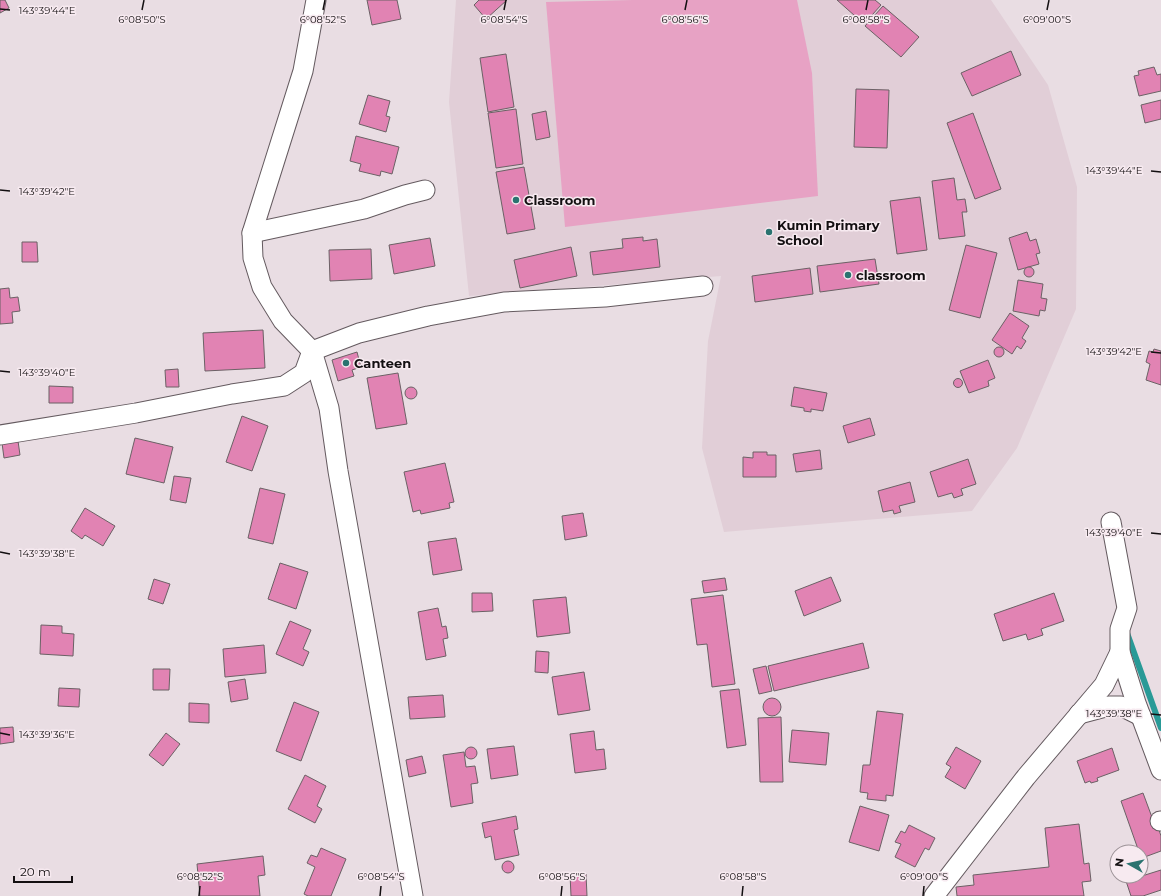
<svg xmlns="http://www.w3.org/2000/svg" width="1161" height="896" font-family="Montserrat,sans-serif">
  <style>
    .built { fill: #e1ced7 }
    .green { fill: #e7a2c4 }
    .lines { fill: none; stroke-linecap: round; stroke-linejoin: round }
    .stream { stroke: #299a97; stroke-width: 6 }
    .building { fill: #e183b3; stroke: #6b6165 }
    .street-casing { stroke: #645a5f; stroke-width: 21 }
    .street { stroke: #fff; stroke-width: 19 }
    .ticks { fill: none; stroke: #130f11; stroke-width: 1.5 }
    .poi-dot { fill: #2a7370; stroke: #f7eaf0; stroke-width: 1.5 }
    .labels { text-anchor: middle; stroke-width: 3; stroke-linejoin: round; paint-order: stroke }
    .poi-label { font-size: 13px; font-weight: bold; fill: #130f11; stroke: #f7eaf0; text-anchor: start }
    .ticks-label { font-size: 10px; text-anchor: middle; fill: #130f11; stroke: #f7eaf0; stroke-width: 3; stroke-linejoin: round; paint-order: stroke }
  </style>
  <rect width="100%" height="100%" fill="#e9dde3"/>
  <!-- built -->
  <path class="built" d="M456,0H991L1048,85L1077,187L1076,309L1017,448L972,511L724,532L702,448L708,341L721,276L469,296L449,102Z"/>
  <!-- green -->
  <path class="green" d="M633,0H797L812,73L818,196L565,227L546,2Z"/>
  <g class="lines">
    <!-- stream -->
    <path class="stream" d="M1127,633L1161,728"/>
  </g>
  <!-- building -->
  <g class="building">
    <path d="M0,0H5L9,8L0,13Z"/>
    <path d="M367,0H397L401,19L372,25Z"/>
    <path d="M479,0H507L486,19L474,5Z"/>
    <path d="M837,0H875L881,5L864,24Z"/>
    <path d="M883,6L919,37L901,57L865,26Z"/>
    <path d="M1011,51L1021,75L972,96L961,73Z"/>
    <path d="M506,54L514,107L488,112L480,58Z"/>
    <path d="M1154,67L1157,75L1161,74V91L1139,96L1134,76L1139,75L1138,71Z"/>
    <path d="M856,89L889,90L887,148L854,147Z"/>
    <path d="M368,95L390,101L386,116L390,117L386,132L359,124Z"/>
    <path d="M1161,100V119L1145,123L1141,105Z"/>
    <path d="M516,109L523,164L496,168L488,113Z"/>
    <path d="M546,111L550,137L536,140L532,114Z"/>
    <path d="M973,113L1001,189L975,199L947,123Z"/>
    <path d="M356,136L399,147L392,174L381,171L380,176L359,171L361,164L350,161Z"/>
    <path d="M524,167L535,229L507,234L496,172Z"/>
    <path d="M954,178L957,200L965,199L967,212H962L965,236L939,239L932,181Z"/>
    <path d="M920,197L927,250L897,254L890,201Z"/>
    <path d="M1027,232L1030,241L1036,239L1040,253L1036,254L1039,264L1018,270L1009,238Z"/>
    <path d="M643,237V241L657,239L660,267L593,275L590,252L623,248L622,239Z"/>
    <path d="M430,238L435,266L394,274L389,245Z"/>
    <path d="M22,242H37L38,262H22Z"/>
    <path d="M966,245L997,253L980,318L949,310Z"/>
    <path d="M571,247L577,276L520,288L514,260Z"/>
    <path d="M371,249L372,279L330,281L329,250Z"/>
    <path d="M875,259L879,284L820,292L817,266Z"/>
    <circle cx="1029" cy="272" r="5"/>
    <path d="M810,268L813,294L755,302L752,276Z"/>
    <path d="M1018,280L1043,284L1041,298L1047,299L1045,311L1040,310L1039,316L1013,311Z"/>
    <path d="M9,288L10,298L18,297L20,311L12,312L13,323L0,324V289Z"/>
    <path d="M1010,313L1029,326L1022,338L1026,341L1021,349L1017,346L1012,354L992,340Z"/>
    <path d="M263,330L265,368L205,371L203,333Z"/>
    <circle cx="999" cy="352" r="5"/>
    <path d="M1154,349L1161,351V385L1146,380L1150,364L1146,362L1149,351L1153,352Z"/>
    <path d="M357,352L361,367L352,370L354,376L338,381L332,360Z"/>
    <path d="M988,360L995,378L988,381L989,386L969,393L960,371Z"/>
    <path d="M178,369L179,387H166L165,370Z"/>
    <path d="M398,373L407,424L376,429L367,378Z"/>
    <circle cx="958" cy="383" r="4.5"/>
    <path d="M49,386L73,387V403H49Z"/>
    <circle cx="411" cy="393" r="6"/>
    <path d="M794,387L827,393L823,411L811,409V412L804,411V408L791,406Z"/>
    <path d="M242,416L268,426L252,471L226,462Z"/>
    <path d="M870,418L875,435L848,443L843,426Z"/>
    <path d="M135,438L173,447L164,483L126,474Z"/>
    <path d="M18,441L20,455L4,458L2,443Z"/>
    <path d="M820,450L822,469L796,472L793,454Z"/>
    <path d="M753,452H767V455H776V477H743V457L753,458Z"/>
    <path d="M968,459L976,484L961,489L963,495L954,498L952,493L938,497L930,472Z"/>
    <path d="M445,463L454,502L449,503L450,508L421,514L420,510L413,512L404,472Z"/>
    <path d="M174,476L191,478L186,503L170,500Z"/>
    <path d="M910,482L915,502L899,506L901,512L894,514L893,510L883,512L878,491Z"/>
    <path d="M260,488L285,494L273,544L248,538Z"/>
    <path d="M85,508L115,526L103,546L85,535L82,539L71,531Z"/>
    <path d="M583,513L587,536L565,540L562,516Z"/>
    <path d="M456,538L462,570L433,575L428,542Z"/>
    <path d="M280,563L308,572L296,609L268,599Z"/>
    <path d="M831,577L841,601L804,616L795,591Z"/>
    <path d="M725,578L727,590L704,593L702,581Z"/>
    <path d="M154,579L170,584L163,604L148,599Z"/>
    <path d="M472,593H492L493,611L472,612Z"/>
    <path d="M1054,593L1064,621L1041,629L1043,635L1028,640L1026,634L1003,641L994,614Z"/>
    <path d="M723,595L735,684L712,687L707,644L697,645L691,599Z"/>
    <path d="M566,597L570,633L537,637L533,600Z"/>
    <path d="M438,608L442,627L446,626L448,638L443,639L446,656L426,660L418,612Z"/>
    <path d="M290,621L311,630L303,649L309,652L303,666L276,654Z"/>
    <path d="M41,625L62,626V633L74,634L73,656L40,654Z"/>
    <path d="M863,643L869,668L774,691L768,666Z"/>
    <path d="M264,645L266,673L225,677L223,649Z"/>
    <path d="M536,651L549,652L548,673L535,672Z"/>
    <path d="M766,666L772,691L759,694L753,669Z"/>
    <path d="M153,669H170L169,690H153Z"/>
    <path d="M584,672L590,710L558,715L552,677Z"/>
    <path d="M245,679L248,699L231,702L228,682Z"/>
    <path d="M59,688L80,689L79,707L58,706Z"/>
    <path d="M739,689L746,745L727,748L720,691Z"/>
    <path d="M443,695L445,717L410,719L408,697Z"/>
    <circle cx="772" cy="707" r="9"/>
    <path d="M294,702L319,712L301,761L276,751Z"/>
    <path d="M189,703L209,704V723L189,722Z"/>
    <path d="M877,711L903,714L893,796L886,795V801L867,799L868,793L860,792L863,765H870Z"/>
    <path d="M781,717L783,782H760L758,718Z"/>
    <path d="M13,727L14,742L0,744V728Z"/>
    <path d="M792,730L829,733L826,765L789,762Z"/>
    <path d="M594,731L596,750L604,749L606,769L575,773L570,734Z"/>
    <path d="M166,733L180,744L163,766L149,755Z"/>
    <path d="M514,746L518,775L491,779L487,749Z"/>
    <circle cx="471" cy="753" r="6"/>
    <path d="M956,747L981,761L965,789L945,777L951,767L946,764Z"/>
    <path d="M1112,748L1119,770L1097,778L1098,781L1091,783L1090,781L1085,783L1077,761Z"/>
    <path d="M464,752L466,767L475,766L478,783L471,784L473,803L451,807L443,755Z"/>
    <path d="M422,756L426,773L409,777L406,760Z"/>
    <path d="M305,775L326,786L317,806L322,809L315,823L288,809Z"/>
    <path d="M1143,793L1153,820L1158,827L1161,836V851L1142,858L1141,852H1139L1121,801Z"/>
    <path d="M860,806L889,815L879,851L849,842Z"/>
    <path d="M516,816L518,829L514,830L519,855L495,860L491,836L485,838L482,823Z"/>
    <path d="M1079,824L1084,864L1089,863L1091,881L1082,882L1084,896H957L956,887L974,885L973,875L1049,867L1045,828Z"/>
    <path d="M909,825L935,838L929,850L925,848L915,867L895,857L901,844L895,842L901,831L905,833Z"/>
    <path d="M321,848L346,859L331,896H308L304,894L315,867L307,863L311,855L317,857Z"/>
    <path d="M263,856L265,875L258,876L260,896H200L197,864Z"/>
    <circle cx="508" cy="867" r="6"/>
    <path d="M1161,870V890L1143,896H1131L1126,881Z"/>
    <path d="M570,874H586L587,896H571Z"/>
  </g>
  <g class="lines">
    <!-- street casing -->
    <g class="street-casing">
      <g id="street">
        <path d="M316,0L303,71L252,233L253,258L262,287L283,321L312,351L329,408L338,471L413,896"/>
        <path d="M252,233L364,209L405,195L425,190"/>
        <path d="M0,435L136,413L232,394L284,386L304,373L312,351L359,333L428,316L504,302L605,297L703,286"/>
        <path d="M1111,522L1127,608L1120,629V652L1136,703L1161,770"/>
        <path d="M1079,714L1109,706H1121L1141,716"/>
        <path d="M1160,821H1161"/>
        <path d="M934,896L1026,777L1104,685L1120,652"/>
      </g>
    </g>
    <!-- street -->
    <use href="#street" class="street"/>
  </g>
  <!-- ticks -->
  <path class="ticks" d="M0,9L10,10M142,10L144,0M323,10L325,0M504,10L506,0M685,10L687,0M866,10L868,0M1047,10L1049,0M1151,171L1161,172M0,190L10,191M1151,352L1161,353M0,371L10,372M1151,533L1161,534M0,552L10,554M1151,714L1161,715M0,733L10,735M199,896L200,886M380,896L381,886M561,896L562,886M742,896L743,886M923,896L924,886"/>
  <!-- markers -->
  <g class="poi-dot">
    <circle cx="516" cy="200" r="4"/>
    <circle cx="769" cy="232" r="4"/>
    <circle cx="848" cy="275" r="4"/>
    <circle cx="346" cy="363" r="4"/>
  </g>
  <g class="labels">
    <!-- poi labels -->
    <g class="poi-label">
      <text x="524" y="205">Classroom</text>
      <text x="777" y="230">Kumin Primary<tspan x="777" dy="15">School</tspan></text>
      <text x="856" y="280">classroom</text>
      <text x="354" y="368">Canteen</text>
    </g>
  </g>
  <g class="ticks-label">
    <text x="47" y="14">143°39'44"E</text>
    <text x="142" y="23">6°08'50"S</text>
    <text x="323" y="23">6°08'52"S</text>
    <text x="504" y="23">6°08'54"S</text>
    <text x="685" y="23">6°08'56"S</text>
    <text x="866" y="23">6°08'58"S</text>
    <text x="1047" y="23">6°09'00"S</text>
    <text x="1114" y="174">143°39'44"E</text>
    <text x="47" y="195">143°39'42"E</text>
    <text x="1114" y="355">143°39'42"E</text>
    <text x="47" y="376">143°39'40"E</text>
    <text x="1114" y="536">143°39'40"E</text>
    <text x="47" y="557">143°39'38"E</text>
    <text x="1114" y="717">143°39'38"E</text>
    <text x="47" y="738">143°39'36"E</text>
    <text x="200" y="880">6°08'52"S</text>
    <text x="381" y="880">6°08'54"S</text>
    <text x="562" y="880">6°08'56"S</text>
    <text x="743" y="880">6°08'58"S</text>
    <text x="924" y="880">6°09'00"S</text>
  </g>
  <!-- north arrow -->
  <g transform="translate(1129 864) rotate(278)"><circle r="19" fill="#f7eaf0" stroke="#9c9297"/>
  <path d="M0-3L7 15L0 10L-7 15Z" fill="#2a7370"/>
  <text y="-6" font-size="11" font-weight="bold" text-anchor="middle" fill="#130f11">N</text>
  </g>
  <!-- scale -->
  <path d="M14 876v6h58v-6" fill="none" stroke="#130f11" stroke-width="2"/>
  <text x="20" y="876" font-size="12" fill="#130f11" stroke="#f7eaf0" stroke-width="3" paint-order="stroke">20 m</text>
</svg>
